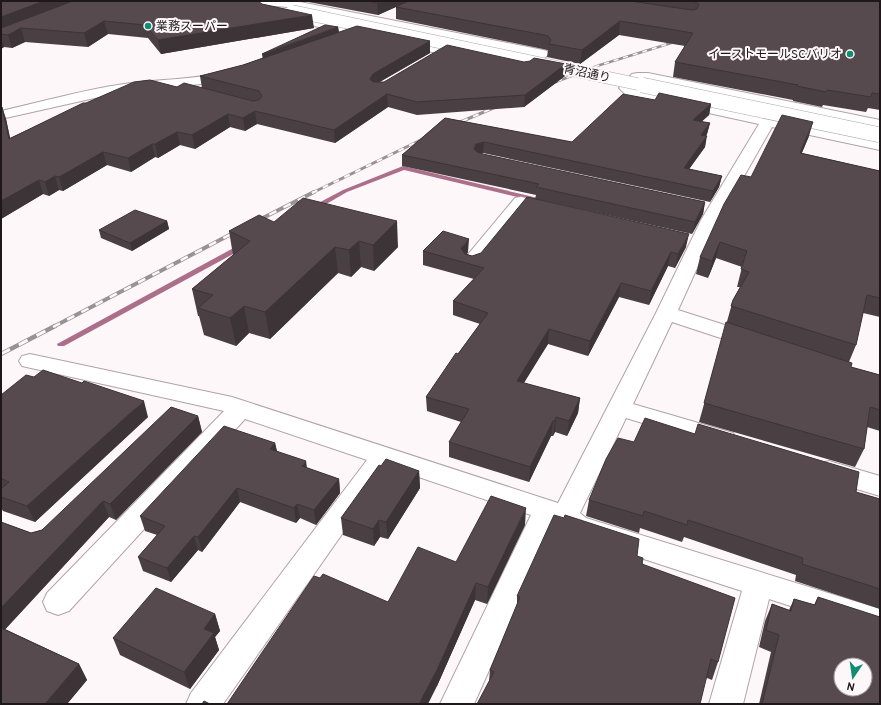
<svg xmlns="http://www.w3.org/2000/svg" width="881" height="705" font-family="Overpass,'Noto Sans JP',sans-serif">
  <style>
    .lines { fill: none; stroke-linecap: round; stroke-linejoin: round }
    .stream { fill: #ab6f89; fill-rule: evenodd }
    .minor-casing { stroke: #b1a2a8; stroke-width: 2 }
    .minor { fill: #fff; fill-rule: evenodd }
    .rail-far3-casing { stroke: #999294; stroke-width: 2.5 }
    .rail-far2-casing { stroke: #999294; stroke-width: 3 }
    .rail-far1-casing { stroke: #999294; stroke-width: 4 }
    .rail-casing { stroke: #999294; stroke-width: 4.5 }
    .rail-far3 { stroke: #fef7f9; stroke-width: 1.5; stroke-dasharray: 5; stroke-linecap: butt }
    .rail-far2 { stroke: #fef7f9; stroke-width: 2; stroke-dasharray: 6; stroke-linecap: butt }
    .rail-far1 { stroke: #fef7f9; stroke-width: 2.5; stroke-dasharray: 8; stroke-linecap: butt }
    .rail { stroke: #fef7f9; stroke-width: 3; stroke-dasharray: 10; stroke-linecap: butt }
    .minor-bridge-far1-casing { stroke: #b1a2a8; stroke-width: 13; stroke-linecap: butt }
    .minor-bridge-casing { stroke: #b1a2a8; stroke-width: 16; stroke-linecap: butt }
    .minor-bridge-far1 { stroke: #fff; stroke-width: 12 }
    .minor-bridge { stroke: #fff; stroke-width: 15 }
    .wall { fill: #4a4044 }
    .shaded-wall { fill: #3c3437 }
    .building { fill: #564a4f; stroke: #3c3437; fill-rule: evenodd }
    .poi-dot { fill: #108d72; stroke: #fef7f9; stroke-width: 1.5 }
    .labels { text-anchor: middle; stroke-width: 4; stroke-linejoin: round; paint-order: stroke }
    .far-poi-label { font-size: 12px; fill: #1e181a; stroke: #fef7f9; text-anchor: start }
    .far-street-label { font-size: 12px; fill: #1e181a; stroke: #fef7f9 }
  </style>
  <rect width="100%" height="100%" fill="#fef7f9"/>
  <g class="lines">
    <!-- stream -->
    <g class="stream">
      <path d="M403,166L538,198L542,200L538,202L404,170L347,192L316,210H310L309,208L343,190Z"/>
      <path d="M239,245H242L246,247L64,346H58L57,344Z"/>
    </g>
    <!-- minor casing -->
    <g class="minor-casing">
      <g id="minor">
        <path d="M243,1L300,2L543,50L547,51L549,54L529,71L524,72L264,15ZM263,5L300,8L533,56L522,64L272,10Z"/>
        <path d="M230,71L235,72L237,75L235,78L217,82L108,95L1,119V111C42,102 82,90 124,84C159,79 195,80 230,71Z"/>
        <path d="M637,73H648L880,120V128L648,81H641L634,88L768,118L880,140V150L772,127L719,220L678,310L759,336L762,341L759,346L751,348L672,322L633,404L733,433L736,439L733,445L724,448L626,418L580,513L586,518L880,609V635L769,599L743,704H709L742,591L567,534L555,523L474,704H440L531,515L389,467L223,704H186L191,693L367,460L245,419L69,611L58,615L47,611L43,602L47,593L224,411L22,366L19,361L22,356L30,354L232,397L558,503L656,313L701,220L759,124L626,95L619,88L632,74Z"/>
        <path d="M521,197L557,205L560,209L557,213L551,214L525,208L479,266L472,268L465,266L462,262L465,258L515,198Z"/>
        <path d="M829,461L880,476V496L820,478L816,471L820,464Z"/>
      </g>
    </g>
    <!-- minor -->
    <use href="#minor" class="minor"/>
    <!-- rail-far3 casing -->
    <g class="rail-far3-casing">
      <path id="rail-far3" d="M548,85L600,65L681,40"/>
    </g>
    <!-- rail-far2 casing -->
    <g class="rail-far2-casing">
      <g id="rail-far2">
        <path d="M451,126L498,106"/>
        <path d="M312,193L429,136"/>
      </g>
    </g>
    <!-- rail-far1 casing -->
    <g class="rail-far1-casing">
      <g id="rail-far1">
        <path d="M255,222L314,192"/>
        <path d="M53,327L239,230"/>
      </g>
    </g>
    <!-- rail casing -->
    <g class="rail-casing">
      <path id="rail" d="M1,354L55,326"/>
    </g>
    <!-- rail-far3 -->
    <use href="#rail-far3" class="rail-far3"/>
    <!-- rail-far2 -->
    <use href="#rail-far2" class="rail-far2"/>
    <!-- rail-far1 -->
    <use href="#rail-far1" class="rail-far1"/>
    <!-- rail -->
    <use href="#rail" class="rail"/>
    <!-- minor-bridge-far1 casing -->
    <g class="minor-bridge-far1-casing">
      <path id="minor-bridge-far1" d="M292,11L647,86"/>
    </g>
    <!-- minor-bridge casing -->
    <g class="minor-bridge-casing">
      <path id="minor-bridge" d="M642,85L880,135"/>
    </g>
    <!-- minor-bridge-far1 -->
    <use href="#minor-bridge-far1" class="minor-bridge-far1"/>
    <!-- minor-bridge -->
    <use href="#minor-bridge" class="minor-bridge"/>
  </g>
  <!-- wall -->
  <g class="wall">
    <path d="M1,1L262,4L314,28L161,54L148,38L108,34L88,47L25,42L12,48L4,47L1,49Z"/>
    <path d="M303,1H880V110L868,108L866,112L823,105L822,107L793,101V100L673,77L675,62L685,46L619,35L580,64L547,57L548,50H547L543,49L396,19V7L378,15Z"/>
    <path d="M338,27L339,33L430,41V53L379,82H384L524,62L566,64L565,76L524,107L417,115L388,107L335,143L257,124L245,131L230,127L195,149L180,145L158,158L155,157L131,172L107,165L63,191L59,190L49,196L43,194L1,219V107H2L6,119L10,138L86,103L177,87L202,88L200,76L243,65L262,58Z"/>
    <path d="M655,100L711,104L709,115L701,122L710,123L707,134L706,136L705,147L689,169L722,176L719,187L710,202L483,153L480,154L705,202L703,214L692,234L535,199L536,195L402,166V155L445,118L572,142Z"/>
    <path d="M809,136L802,153L880,171V317L863,313L856,345L849,362L851,367L880,375V431L867,427L864,449L855,467L699,422L733,300L740,287H737L742,267L716,258L708,278L696,274L700,257L751,177Z"/>
    <path d="M167,221L169,229L132,251L101,238L99,230Z"/>
    <path d="M274,222L398,247L374,271L361,267L351,277L338,273L270,339L249,333L236,346L204,335L199,316H198L192,289L233,255L229,231Z"/>
    <path d="M686,247L675,268L668,266L649,305L619,297L588,356L548,344L523,383L580,398L578,413L567,436L555,432L553,436H551L529,482L449,457V442L461,422L427,411L426,397L480,324L453,315V301L474,279L423,265V251L468,252L467,254L472,256Z"/>
    <path d="M34,377L82,383L148,417L35,522L3,511L1,508V395Z"/>
    <path d="M198,416L202,432L116,520L109,517L5,629L79,664L87,680L67,704H1V522L31,533L42,530Z"/>
    <path d="M634,442L856,492L880,499V609L795,581L796,575L684,537L682,542L640,528L639,533L586,516L589,500Z"/>
    <path d="M275,443L277,451L307,468L339,479L340,493L316,525L300,518L296,523L240,502L202,552L198,550L171,582L143,571L138,557L157,535L145,531L140,516Z"/>
    <path d="M381,466L419,471L420,488L388,539L380,537L374,546L343,535L341,518Z"/>
    <path d="M525,525L487,604L475,600L437,686L388,602L456,562Z"/>
    <path d="M637,556L718,662L712,680L707,678L489,681L490,670L517,605V596Z"/>
    <path d="M818,597L880,704H759L771,652L759,647L765,621L772,604L789,610L794,599L814,605Z"/>
    <path d="M215,614L220,631L215,637L219,650L190,689L120,655L113,638Z"/>
  </g>
  <!-- shaded-wall -->
  <g class="shaded-wall">
    <path d="M44,1H81L1,31V17Z"/>
    <path d="M381,1H409L378,15L377,3Z"/>
    <path d="M312,15L314,28L161,54L158,40Z"/>
    <path d="M104,21L108,34L88,47L84,33Z"/>
    <path d="M620,21L619,35L580,64L582,50Z"/>
    <path d="M338,27L339,33L263,60L262,54Z"/>
    <path d="M21,28L25,42L12,48L8,35Z"/>
    <path d="M1,37L4,47L1,49Z"/>
    <path d="M430,41V53L373,86L370,79L373,74Z"/>
    <path d="M566,64L565,76L524,107L525,95Z"/>
    <path d="M387,94L388,107L335,143L334,130Z"/>
    <path d="M711,104L709,115L691,131L693,120Z"/>
    <path d="M2,107L6,119L13,152L9,139Z"/>
    <path d="M255,111L257,124L245,131L243,118Z"/>
    <path d="M228,114L230,127L195,149L192,135Z"/>
    <path d="M813,122L809,136L795,168L800,153Z"/>
    <path d="M710,123L707,134L699,146L701,135Z"/>
    <path d="M177,132L180,145L158,158L155,144Z"/>
    <path d="M707,136L705,147L682,179L684,168Z"/>
    <path d="M484,142L483,153L476,155L474,149L476,144Z"/>
    <path d="M152,144L155,157L131,172L128,158Z"/>
    <path d="M103,152L107,165L63,191L59,177Z"/>
    <path d="M55,176L59,190L49,196L45,182Z"/>
    <path d="M722,176L719,187L710,202L713,191Z"/>
    <path d="M39,180L43,194L1,219V201Z"/>
    <path d="M705,202L703,214L692,234L695,222Z"/>
    <path d="M167,221L169,229L132,251L130,243Z"/>
    <path d="M397,221L398,247L374,271L373,245Z"/>
    <path d="M689,234L686,247L675,268L678,254Z"/>
    <path d="M469,239L468,252L460,262L461,248Z"/>
    <path d="M359,241L361,267L351,277L349,250Z"/>
    <path d="M720,242L716,258L708,278L712,261Z"/>
    <path d="M335,247L338,273L270,339L265,312Z"/>
    <path d="M671,252L668,266L649,305L651,291Z"/>
    <path d="M621,283L619,297L588,356L590,341Z"/>
    <path d="M244,306L249,333L236,346L230,318Z"/>
    <path d="M549,329L548,344L516,396L517,381Z"/>
    <path d="M580,398L578,413L567,436L569,421Z"/>
    <path d="M144,401L148,417L35,522L27,506Z"/>
    <path d="M198,416L202,432L116,520L110,504Z"/>
    <path d="M556,417L555,432L553,436L555,421Z"/>
    <path d="M553,421L551,436L529,482L530,467Z"/>
    <path d="M275,443L278,457L270,449Z"/>
    <path d="M306,461L308,475L302,466Z"/>
    <path d="M419,471L420,488L388,539L386,522Z"/>
    <path d="M339,479L340,493L316,525L314,510Z"/>
    <path d="M237,488L240,502L202,552L198,537Z"/>
    <path d="M103,501L109,517L1,634V608Z"/>
    <path d="M297,504L300,518L296,523L294,508Z"/>
    <path d="M526,508L525,525L487,604L488,587Z"/>
    <path d="M379,520L380,537L374,546L373,529Z"/>
    <path d="M194,536L198,550L171,582L167,568Z"/>
    <path d="M476,583L475,600L437,686L428,704H419Z"/>
    <path d="M215,614L220,631L215,637L219,650L190,689L184,672L204,629Z"/>
    <path d="M79,664L87,680L67,704H45Z"/>
  </g>
  <!-- building -->
  <g class="building">
    <path d="M1,1H44L1,17Z"/>
    <path d="M73,1H258L262,4L312,15L158,40L145,25L104,21L84,33L21,28L8,35L1,34V28Z"/>
    <path d="M367,1H381L377,3Z"/>
    <path d="M408,1H630L692,10L697,9L699,4L693,1H880V94L872,93L871,97L827,90L826,92L797,86L798,85L675,62L693,33L620,21L582,50L549,44L551,40L548,36L544,35L396,7Z"/>
    <path d="M325,25L338,27L262,54Z"/>
    <path d="M357,26L430,41L373,74L370,79L373,82H384L447,45L524,62L530,61L534,58L566,64L525,95L417,102L387,94L334,130L255,111L243,118L228,114L192,135L177,132L155,144H152L128,158L103,152L59,177L55,176L45,182L39,180L1,201V107H2L9,139L83,103H86L134,82L150,80L177,87L184,83L253,101L259,100L262,96L259,91L200,76L243,65Z"/>
    <path d="M659,93L711,104L693,120L710,123L701,135L707,136L684,168L722,176L713,191L484,142L476,144L474,149L477,152L483,154L705,202L695,222L536,187L539,184L402,155L445,118L572,142L623,94L655,100Z"/>
    <path d="M782,115L813,122L800,153L880,171V298L867,295L856,345L731,306L733,300L749,272L741,269L747,251L720,242L712,261L700,257L724,204L741,175L751,177Z"/>
    <path d="M527,197L689,234L678,254L671,252L651,291L621,283L590,341L549,329L517,381L580,398L569,421L556,417L555,421H553L530,467L449,442L469,409L426,397L456,353L458,354L488,313L453,301L484,268L423,251L443,231L469,239L461,248L465,254L472,256L481,253Z"/>
    <path d="M303,198L397,221L373,245L359,241L349,250L335,247L265,312L244,306L230,318L198,308L213,295L192,289L250,241L229,231L259,215L274,222Z"/>
    <path d="M135,210L167,221L130,243L99,230Z"/>
    <path d="M726,322L852,363L851,367L880,375V410L870,407L864,449L704,403Z"/>
    <path d="M43,370L82,383L84,381L144,401L27,506L1,497V489L9,482L1,478V395L26,375L34,377Z"/>
    <path d="M171,407L198,416L110,504L103,501L1,608V522L31,533L42,530Z"/>
    <path d="M645,418L695,434L698,424L859,472L856,492L880,499V589L802,564L803,558L688,520L687,525L644,511L643,516L589,500L606,459L618,438L634,442Z"/>
    <path d="M224,426L275,443L270,449L306,461L302,466L339,479L314,510L297,504L294,508L237,488L198,537L194,536L167,568L138,557L165,526L140,516Z"/>
    <path d="M386,459L419,471L386,522L379,520L373,529L341,518L379,465L381,466Z"/>
    <path d="M491,496L526,508L488,587L476,583L437,670L419,704H227L314,576L320,578L323,574L388,602L418,547L456,562Z"/>
    <path d="M554,515L564,518L565,515L639,539L637,556L643,558L642,564L735,598L718,662L711,659L700,704H477L494,672L490,670L520,597L517,596Z"/>
    <path d="M156,588L215,614L204,629L214,633L184,672L113,638Z"/>
    <path d="M818,597L880,617V704H762L779,635L766,630L772,604L791,611L794,599L815,605ZM841,665H865V689H841Z"/>
    <path d="M1,628L79,664L45,704H1Z"/>
    <path d="M204,701L210,704H202Z"/>
  </g>
  <!-- markers -->
  <g class="poi-dot">
    <circle cx="148" cy="26" r="4"/>
    <circle cx="850" cy="54" r="4"/>
  </g>
  <g class="labels">
    <!-- far-poi labels -->
    <g class="far-poi-label">
      <text x="156" y="30">業務スーパー</text>
      <text x="842" y="58" text-anchor="end">イーストモールSCバリオ</text>
    </g>
    <!-- far-street labels -->
    <g class="far-street-label">
      <text transform="translate(587 73) rotate(12)" y="4">青沼通り</text>
    </g>
  </g>
  <!-- border -->
  <rect width="881" height="705" fill="none" stroke="#1e181a" stroke-width="4"/>
  <!-- north arrow -->
  <g transform="translate(853 677) rotate(193)"><circle r="19" fill="#fef7f9" stroke="#a49ea0"/>
  <path d="M0-3L7 15L0 10L-7 15Z" fill="#108d72"/>
  <text y="-6" font-size="11" font-weight="bold" text-anchor="middle" fill="#1e181a">N</text>
  </g>
</svg>
